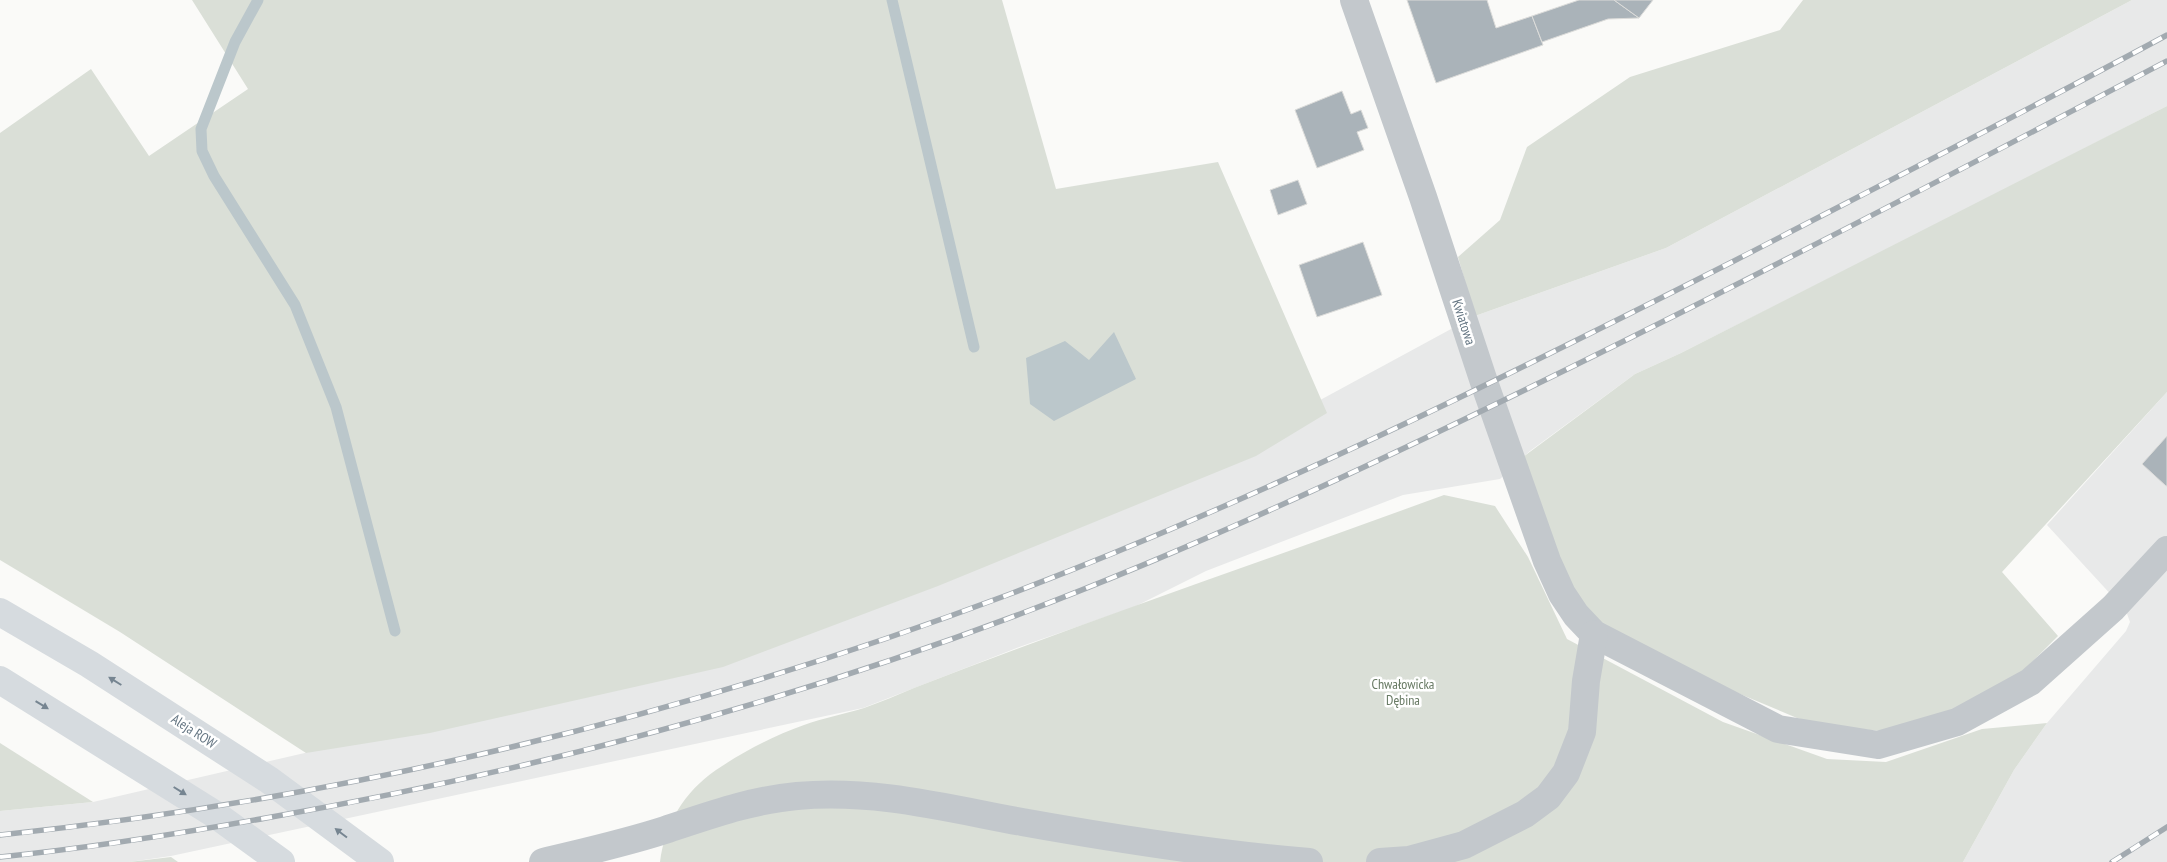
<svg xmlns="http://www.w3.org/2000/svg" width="2167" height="862" font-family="'PT Sans Narrow',sans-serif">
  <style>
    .built { fill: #e8e9e9 }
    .green { fill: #dadfd7 }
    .water { fill: #bbc7cb }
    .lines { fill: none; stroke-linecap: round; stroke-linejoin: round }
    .stream { stroke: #bbc7cb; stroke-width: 11 }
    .building { fill: #aab3b9; stroke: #dcdcda }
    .minor { stroke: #c3c8cc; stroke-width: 28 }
    .major { stroke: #d6dbdf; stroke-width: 28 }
    .rail-casing { stroke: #a2aab0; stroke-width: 5.5 }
    .rail { stroke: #fff; stroke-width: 4; stroke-dasharray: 11; stroke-linecap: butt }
    .oneway { fill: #768591 }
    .labels { text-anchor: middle; stroke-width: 5; stroke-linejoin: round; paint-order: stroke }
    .street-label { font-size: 14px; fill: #657683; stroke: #fff }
    .park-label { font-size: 14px; fill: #687a64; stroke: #fff }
  </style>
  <rect width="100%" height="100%" fill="#fafaf8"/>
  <!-- built -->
  <g class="built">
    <path d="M2132,0H2167V106L1975,205L1681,353L1635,374L1530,451L1500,479L1403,495L1206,571L1134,607L1022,646L863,708L171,856L129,862H0V811L93,802L745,651L1171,481L1475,316L1666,248Z"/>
    <path d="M2167,392V862H1963L2014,770L2047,723L2126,631L2130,622L2126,611L2047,525Z"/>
  </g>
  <!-- green -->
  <g class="green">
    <path d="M192,0H1002L1056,189L1218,162L1327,413L1256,456L938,586L723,667L430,733L306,753L120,632L0,560V133L91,69L149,156L248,89Z"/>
    <path d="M1803,0H2132L1666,248L1475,316L1458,257L1500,220L1527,147L1630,77L1780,30Z"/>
    <path d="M2167,106V392L2002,572L2058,636L2026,668L2006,684L1953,713L1880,731L1826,726L1797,718L1728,689L1603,628L1569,585L1523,457L1635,374L1681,353Z"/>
    <path d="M1444,495L1495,506L1528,557L1567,639L1723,722L1827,759L1886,762L1982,729L2047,723L2014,770L1963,862H660C665,824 684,792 716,770C743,752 773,736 804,725C823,718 844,714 864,708C881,702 897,695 914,688C1089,620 1267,560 1444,495Z"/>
    <path d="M0,743L93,802L0,811Z"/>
    <path d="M171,857L178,862H129Z"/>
  </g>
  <!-- water -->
  <path class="water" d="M1114,332L1136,379L1054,421L1030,404L1026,358L1065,341L1089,360Z"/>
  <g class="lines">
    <!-- stream -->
    <g class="stream">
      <path d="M258,0L235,42L201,129L202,151L214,176L295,305L336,407L395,631"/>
      <path d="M892,0L974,347"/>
    </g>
  </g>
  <!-- building -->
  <g class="building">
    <path d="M1407,0H1487L1496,28L1532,16L1543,45L1436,83Z"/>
    <path d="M1579,0H1614L1639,18L1608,19L1542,42L1532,16Z"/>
    <path d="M1614,0H1653L1639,18Z"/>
    <path d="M1342,91L1351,114L1361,110L1368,128L1357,132L1364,150L1317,168L1295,110Z"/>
    <path d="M1298,180L1307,204L1278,215L1270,190Z"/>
    <path d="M1363,242L1382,295L1317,317L1299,265Z"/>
    <path d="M2167,436V486H2166L2142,464Z"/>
  </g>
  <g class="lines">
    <!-- minor -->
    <g class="minor">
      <path d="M1354,0L1423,197L1485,385L1547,561L1562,594L1576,615L1594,634L1778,729L1878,745L1957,722L2030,682L2113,608L2167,550"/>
      <path d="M543,862C584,852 625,843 665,830C708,816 751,800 797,796C875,789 946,808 1022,822C1117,839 1213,854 1309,862"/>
      <path d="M1380,862L1409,860L1464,845L1525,814L1548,797L1566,773L1582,732L1586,681L1594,634"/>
    </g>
    <!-- major -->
    <g class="major">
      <path d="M0,612L89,664L269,780L380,862"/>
      <path d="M0,680L216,815L281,862"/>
    </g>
    <!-- rail casing -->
    <g class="rail-casing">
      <g id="rail">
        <path d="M0,835C344,799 686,716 1010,594C1257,500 1496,382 1732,262C1877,187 2023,113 2167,35"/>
        <path d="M0,857C89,848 178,834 266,818C523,773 776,706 1020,614C1199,546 1372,465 1543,381C1753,278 1961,170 2167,61"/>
        <path d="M2112,862L2167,827"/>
      </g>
    </g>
    <!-- rail -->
    <use href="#rail" class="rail"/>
  </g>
  <!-- one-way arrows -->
  <defs><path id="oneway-solid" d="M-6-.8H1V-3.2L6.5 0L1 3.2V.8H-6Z" transform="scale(1.25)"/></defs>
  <g class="oneway">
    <use href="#oneway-solid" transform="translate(115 681) rotate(-148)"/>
    <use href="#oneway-solid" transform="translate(42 705) rotate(31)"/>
    <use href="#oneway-solid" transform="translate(180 791) rotate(32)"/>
    <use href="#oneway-solid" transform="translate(341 833) rotate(-143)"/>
  </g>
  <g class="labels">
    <!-- street labels -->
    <g class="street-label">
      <text transform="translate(1464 322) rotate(72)" y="5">Kwiatowa</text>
      <text transform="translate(194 731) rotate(33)" y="5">Aleja ROW</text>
    </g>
    <!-- park labels -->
    <g class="park-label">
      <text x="1403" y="689">Chwałowicka<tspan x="1403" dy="16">Dębina</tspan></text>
    </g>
  </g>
</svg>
